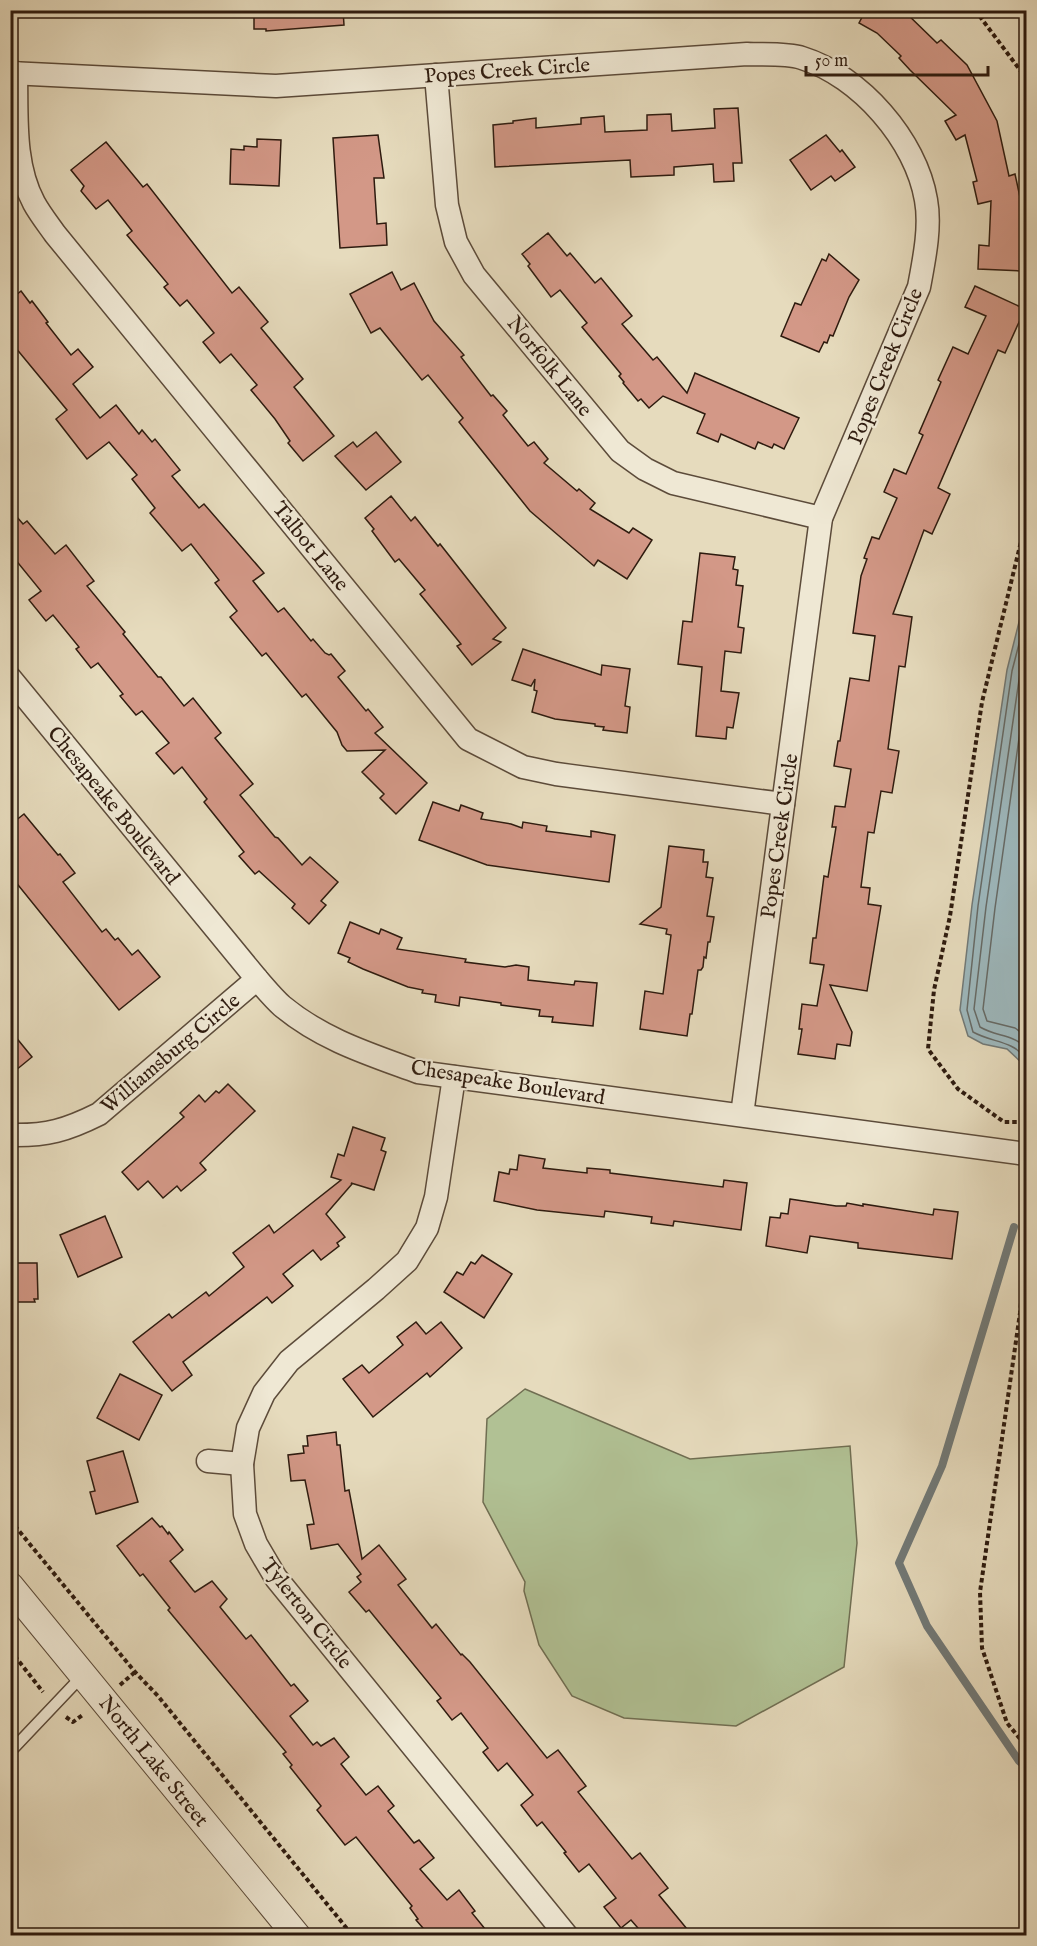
<svg xmlns="http://www.w3.org/2000/svg" width="1037" height="1946" font-family="'IM FELL English',serif">
  <style>
    .green { fill: #b1c194; stroke: #706e52; stroke-width: 1.5 }
    .water { fill: #9db8bd; stroke: #717977; stroke-width: 1.5 }
    .lines { fill: none; stroke-linecap: round; stroke-linejoin: round }
    .shore { stroke: #666a66; stroke-width: 1.5 }
    .stream { stroke: #717977; stroke-width: 8 }
    .building { fill: #d39887; stroke: #2e1b0f; stroke-width: 1.5 }
    .service-casing { stroke: #5c4b3a; stroke-width: 13 }
    .minor-casing { stroke: #5c4b3a; stroke-width: 25 }
    .tertiary-casing { stroke: #5c4b3a; stroke-width: 29 }
    .path { stroke: #2e1b0f; stroke-width: 4; stroke-dasharray: 4.5 3; stroke-linecap: butt }
    .service { stroke: #efe8d4; stroke-width: 10 }
    .minor { stroke: #efe8d4; stroke-width: 22 }
    .tertiary { stroke: #efe8d4; stroke-width: 27 }
    .labels { text-anchor: middle; stroke-width: 4.5; stroke-linejoin: round; paint-order: stroke }
    .street-label { font-size: 21px; fill: #2e1b0f; stroke: #efe8d4 }
  </style>
  <rect width="100%" height="100%" fill="#e6dbbd"/>
  <filter id="stains"><feTurbulence type="fractalNoise" baseFrequency=".00333" numOctaves="4"/><feColorMatrix values="0 0 0 0 .2 0 0 0 0 .09 0 0 0 0 .02 0 0 0 .5 -.17"/></filter>
  <radialGradient id="worn" r=".72"><stop offset=".6" stop-color="#630" stop-opacity="0"/><stop offset="1" stop-color="#630" stop-opacity=".3"/></radialGradient>
  <!-- green -->
  <path class="green" d="M525,1389L690,1459L850,1446L857,1543L844,1667L736,1726L624,1718L572,1696L539,1645L524,1591L525,1582L483,1502L487,1419Z"/>
  <!-- water -->
  <path class="water" d="M1026,594V1090H1023V1064L1007,1049L983,1044L968,1036L960,1010L972,905L1007,670Z"/>
  <g class="lines">
    <!-- shore -->
    <g class="shore">
      <path d="M1026,617L1012,671L978,906L967,1010L973,1032C993,1043 1011,1040 1026,1058"/>
      <path d="M1026,647L1020,673L986,907L974,1009L980,1027C997,1037 1009,1033 1026,1047"/>
      <path d="M1026,689L995,908L983,1009L987,1021L1015,1028L1026,1036"/>
    </g>
    <!-- stream -->
    <path class="stream" d="M1014,1227L942,1466L899,1563L927,1626L1019,1761L1026,1767"/>
  </g>
  <!-- building -->
  <g class="building">
    <path d="M254,10H343L344,25L266,31V29H254Z"/>
    <path d="M866,10H903L937,43L941,40L967,65L997,121L1009,176L1015,174L1024,216L1022,271L978,269L979,245L989,246L991,201L978,204L973,182L977,181L965,135L956,140L945,121L956,115L910,70L899,58L901,56L877,33L859,23Z"/>
    <path d="M738,108L742,163H733L734,181L714,182L713,164L674,167V175L631,177L630,160L495,167L493,125L513,123V121L536,118V128L581,124V118L604,116L605,132L647,130V115L671,114L672,131L715,128L714,109Z"/>
    <path d="M378,135L384,178H374L377,224L386,223L387,245L340,248L333,138Z"/>
    <path d="M826,135L840,152L842,150L855,167L835,181L831,176L811,190L790,160Z"/>
    <path d="M257,139L281,140L279,186L230,184L231,149L244,150V146L257,147Z"/>
    <path d="M106,142L143,187L147,184L232,293L239,287L268,322L261,328L303,379L294,387L334,436L303,461L288,443L290,441L275,419L251,390L257,385L231,354L220,363L203,342L214,333L187,300L180,306L164,287L168,284L127,235L132,231L108,200L96,209L81,191L84,186L71,170Z"/>
    <path d="M548,233L567,256L570,253L595,283L601,278L632,316L622,324L653,360L657,357L687,393L695,373L799,418L784,449L774,444L772,448L758,442L755,449L721,434L718,442L697,433L705,414L663,396L649,408L641,399L638,401L623,383L624,382L619,376L621,374L582,327L587,323L560,290L551,297L528,266L530,264L522,254Z"/>
    <path d="M829,254L859,280L849,297L833,336L830,335L827,343L824,342L819,352L781,336L795,303L801,305L822,259L826,261Z"/>
    <path d="M392,272L401,290L414,283L434,321L464,355L461,357L491,396L493,395L507,411L503,415L528,446L534,442L548,459L544,463L577,491L579,489L595,503L590,509L629,533L633,528L652,540L627,579L598,560L594,566L530,511L459,422L463,418L428,375L422,380L380,328L371,333L350,294Z"/>
    <path d="M975,286L1025,309L1005,353L998,350L977,398L938,488L950,494L932,534L924,530L893,614L912,617L905,667L899,666L888,749L899,751L892,793L881,791L874,833L868,832L861,887L870,888L868,904L881,906L867,991L830,985L852,1032L850,1046L837,1044L835,1059L798,1054L802,1029H799L802,1004L817,1006L824,965L810,963L813,938H816L824,876L828,877L836,827H832L835,806L845,807L851,769L834,766L838,741H840L850,678L869,681L875,636L853,633L861,576L867,559L864,558L872,537L879,539L897,498L884,492L894,469L906,474L923,435L919,433L941,382L938,380L953,347L968,354L986,316L965,307Z"/>
    <path d="M21,291L30,303L32,301L48,322L46,323L71,355L78,349L93,367L73,384L100,418L116,405L139,434L142,430L152,442L155,439L180,470L172,476L199,508L204,504L264,573L253,581L278,612L284,608L311,641L313,639L325,653L329,655L331,654L345,671L338,677L366,711L368,709L383,727L375,733L427,783L396,814L380,798L384,794L362,772L385,750L347,751L342,745L337,732L306,694L302,697L266,653L262,656L230,617L237,611L215,583L219,580L191,544L182,551L150,513L155,508L132,479L137,475L109,442L87,459L56,419L67,410L10,341V300Z"/>
    <path d="M376,432L401,462L366,490L335,456L353,442L357,447Z"/>
    <path d="M391,496L411,521L415,517L438,546L440,544L506,628L493,639L501,642L472,665L457,646L461,644L420,594L425,590L399,559L395,562L372,531L374,529L365,518Z"/>
    <path d="M10,509L23,524L27,521L55,554L66,545L94,581L87,586L125,632L123,634L158,677H161L184,706L193,698L221,733L215,738L253,784L240,795L275,837L278,838L302,865L310,857L338,882L321,901L326,905L309,924L292,908L295,904L259,871L255,874L239,856L244,852L204,802L207,799L182,767L174,774L156,753L169,743L142,711L136,715L120,696L123,694L98,663L91,668L76,649L79,647L53,615L46,621L29,600L41,591L10,553Z"/>
    <path d="M700,553L735,557L733,569L738,570L736,585L743,586L738,627L744,628L741,653L725,651L721,691L739,693L733,728L727,727L726,739L696,736L702,667L678,664L683,621L692,622Z"/>
    <path d="M523,649L601,675L602,665L630,669L625,706L630,707L627,733L603,730L604,727L595,726V724L555,719L532,712L537,691L534,690L535,679L531,686L512,680Z"/>
    <path d="M433,802L459,811L461,805L483,813L481,819L511,824L522,828L523,822L547,826L546,831L591,837V831L615,835L609,882L487,865L419,840Z"/>
    <path d="M24,814L58,855L60,854L75,873L63,882L102,932L106,929L115,940L118,938L132,955L138,950L160,977L119,1010L10,875V825Z"/>
    <path d="M669,846L704,850L703,862H708L706,877L713,878L707,916L714,917L710,942H708L706,958L704,957L703,967L701,970H698L692,1014H690L687,1036L640,1029L645,991L663,994L671,935L666,934L667,929L640,924L661,907Z"/>
    <path d="M350,922L379,934L381,929L402,938L397,949L466,959L465,962L505,967L516,965L529,967L528,980L574,985L575,981L597,983L593,1026L552,1022L553,1017L539,1016L540,1010L501,1005V1003L460,997L459,1006L435,1002L436,995L422,993L423,990L408,987L363,969L348,962L350,958L338,953Z"/>
    <path d="M10,1030L32,1057L10,1075Z"/>
    <path d="M228,1084L255,1111L200,1163L206,1170L181,1191L177,1186L163,1198L148,1181L138,1190L122,1172L184,1117L180,1113L199,1095L205,1102L216,1091L219,1093Z"/>
    <path d="M353,1127L385,1138L381,1150L386,1152L374,1190L351,1183L352,1184L326,1214L345,1237L337,1243L339,1246L321,1260L313,1250L283,1274L293,1286L272,1303L267,1297L183,1362L192,1375L172,1391L133,1342L169,1314L172,1318L206,1292L209,1296L244,1267L233,1253L269,1225L274,1233L341,1180L331,1177L338,1154L344,1156Z"/>
    <path d="M519,1155L545,1159L543,1168L587,1173V1168L610,1170V1173L723,1187L724,1180L747,1183L741,1230L674,1221L673,1226L651,1223L652,1217L605,1211L604,1217L537,1210L494,1201L499,1172L509,1174L510,1169L517,1170Z"/>
    <path d="M790,1199L836,1206H846L847,1203L863,1206V1204L933,1215L934,1209L958,1212L952,1259L858,1248V1243L810,1236L807,1253L766,1246L770,1217L780,1218L781,1213L788,1214Z"/>
    <path d="M105,1216L122,1257L78,1277L60,1235Z"/>
    <path d="M482,1255L512,1274L484,1318L444,1292L457,1272L463,1275L471,1262L475,1264Z"/>
    <path d="M10,1263H37L38,1299H34L35,1302H10Z"/>
    <path d="M416,1322L426,1334L441,1322L462,1348L430,1377L427,1373L373,1417L343,1379L362,1365L369,1373L403,1345L397,1337Z"/>
    <path d="M120,1374L162,1395L139,1440L97,1418Z"/>
    <path d="M336,1432L337,1445H340L345,1491L349,1490L362,1559L379,1545L406,1579L398,1585L432,1628L436,1624L461,1655L462,1654L470,1662L547,1758L558,1750L586,1786L578,1792L632,1859L640,1853L668,1888L659,1895L692,1935H644L631,1920L621,1928L604,1907L616,1898L589,1864L579,1872L564,1853L566,1852L542,1822L537,1826L521,1805L533,1795L507,1763L498,1771L483,1752L488,1748L461,1713L452,1720L437,1701L441,1698L369,1610L366,1612L349,1592L361,1582L357,1577L361,1574L338,1544L311,1549L307,1525L314,1524L305,1480L291,1481L288,1455L304,1453L303,1446H308L307,1436Z"/>
    <path d="M123,1451L138,1502L96,1514L90,1492L95,1491L87,1461Z"/>
    <path d="M152,1518L160,1527L162,1526L168,1534L169,1532L183,1550L170,1561L193,1590L195,1592L212,1581L227,1599L220,1607L246,1639L251,1635L291,1686L294,1684L308,1701L290,1716L313,1745L317,1742L321,1746L334,1738L349,1757L341,1764L366,1795L378,1786L394,1806L388,1811L414,1843L419,1840L434,1858L420,1869L447,1900L459,1890L475,1911L472,1913L490,1935H429L416,1920L418,1919L410,1908L412,1906L356,1837L345,1845L317,1810L321,1806L290,1767L292,1765L283,1754L286,1752L168,1610L170,1608L143,1574L140,1576L117,1546Z"/>
  </g>
  <g class="lines">
    <!-- service casing -->
    <g class="service-casing">
      <path id="service" d="M10,1752L83,1675"/>
    </g>
    <!-- minor casing -->
    <g class="minor-casing">
      <g id="minor">
        <path d="M10,73L276,86L747,54C762,55 787,53 802,58C860,76 916,140 926,200C931,227 924,260 919,287L821,518L742,1115"/>
        <path d="M16,73C17,116 13,164 34,203C40,214 48,224 55,234L468,739L523,767L556,774L783,804"/>
        <path d="M436,75L447,205L456,242L474,275L620,451L645,469L673,483L821,518"/>
        <path d="M10,678L257,979C265,988 273,998 282,1006C323,1040 369,1054 418,1072L1026,1154"/>
        <path d="M454,1077L436,1197L427,1228L407,1261L376,1289L289,1361L264,1393L248,1428L242,1464L245,1514L256,1544L276,1578L567,1936"/>
        <path d="M10,1135C47,1136 67,1130 99,1114L257,979"/>
        <path d="M208,1461L242,1464"/>
      </g>
    </g>
    <!-- tertiary casing -->
    <g class="tertiary-casing">
      <path id="tertiary" d="M10,1586L297,1936"/>
    </g>
    <!-- path -->
    <g class="path">
      <path d="M975,10L1026,78"/>
      <path d="M1026,521L982,702L950,916L934,990L928,1049L958,1089L1004,1122H1026"/>
      <path d="M1026,1251L1020,1313L980,1592L982,1648L1007,1723L1026,1746"/>
      <path d="M10,1520L135,1672L158,1696L353,1936"/>
      <path d="M10,1650L43,1692"/>
      <path d="M120,1685L135,1672"/>
      <path d="M66,1717L73,1722L84,1714"/>
    </g>
    <!-- service -->
    <use href="#service" class="service"/>
    <!-- minor -->
    <use href="#minor" class="minor"/>
    <!-- tertiary -->
    <use href="#tertiary" class="tertiary"/>
  </g>
  <g class="labels">
    <!-- street labels -->
    <g class="street-label">
      <text transform="translate(507 70) rotate(-4)" y="7">Popes Creek Circle</text>
      <text transform="translate(550 366) rotate(51)" y="7">Norfolk Lane</text>
      <text transform="translate(885 366) rotate(-68)" y="7">Popes Creek Circle</text>
      <text transform="translate(311 546) rotate(51)" y="7">Talbot Lane</text>
      <text transform="translate(114 805) rotate(51)" y="7">Chesapeake Boulevard</text>
      <text transform="translate(779 836) rotate(-82)" y="7">Popes Creek Circle</text>
      <text transform="translate(170 1053) rotate(-40)" y="7">Williamsburg Circle</text>
      <text transform="translate(508 1082) rotate(9)" y="7">Chesapeake Boulevard</text>
      <text transform="translate(307 1613) rotate(52)" y="7">Tylerton Circle</text>
      <text transform="translate(154 1761) rotate(51)" y="7">North Lake Street</text>
    </g>
  </g>
  <!-- margin -->
  <rect width="1037" height="1946" fill="none" stroke="#e6dbbd" stroke-width="36"/>
  <rect x="12" y="12" width="1013" height="1922" fill="none" stroke="#2e1b0f" stroke-width="3"/>
  <rect x="18" y="18" width="1001" height="1910" fill="none" stroke="#2e1b0f" stroke-width="1.5"/>
  <!-- scale -->
  <path d="M806 66v9h182v-9" fill="none" stroke="#2e1b0f" stroke-width="3"/>
  <text x="815" y="66" font-size="18" fill="#2e1b0f" stroke="#efe8d4" stroke-width="4.5" paint-order="stroke">50 m</text>
  <rect width="100%" height="100%" filter="url(#stains)"/>
  <rect width="100%" height="100%" fill="url(#worn)"/>
</svg>
